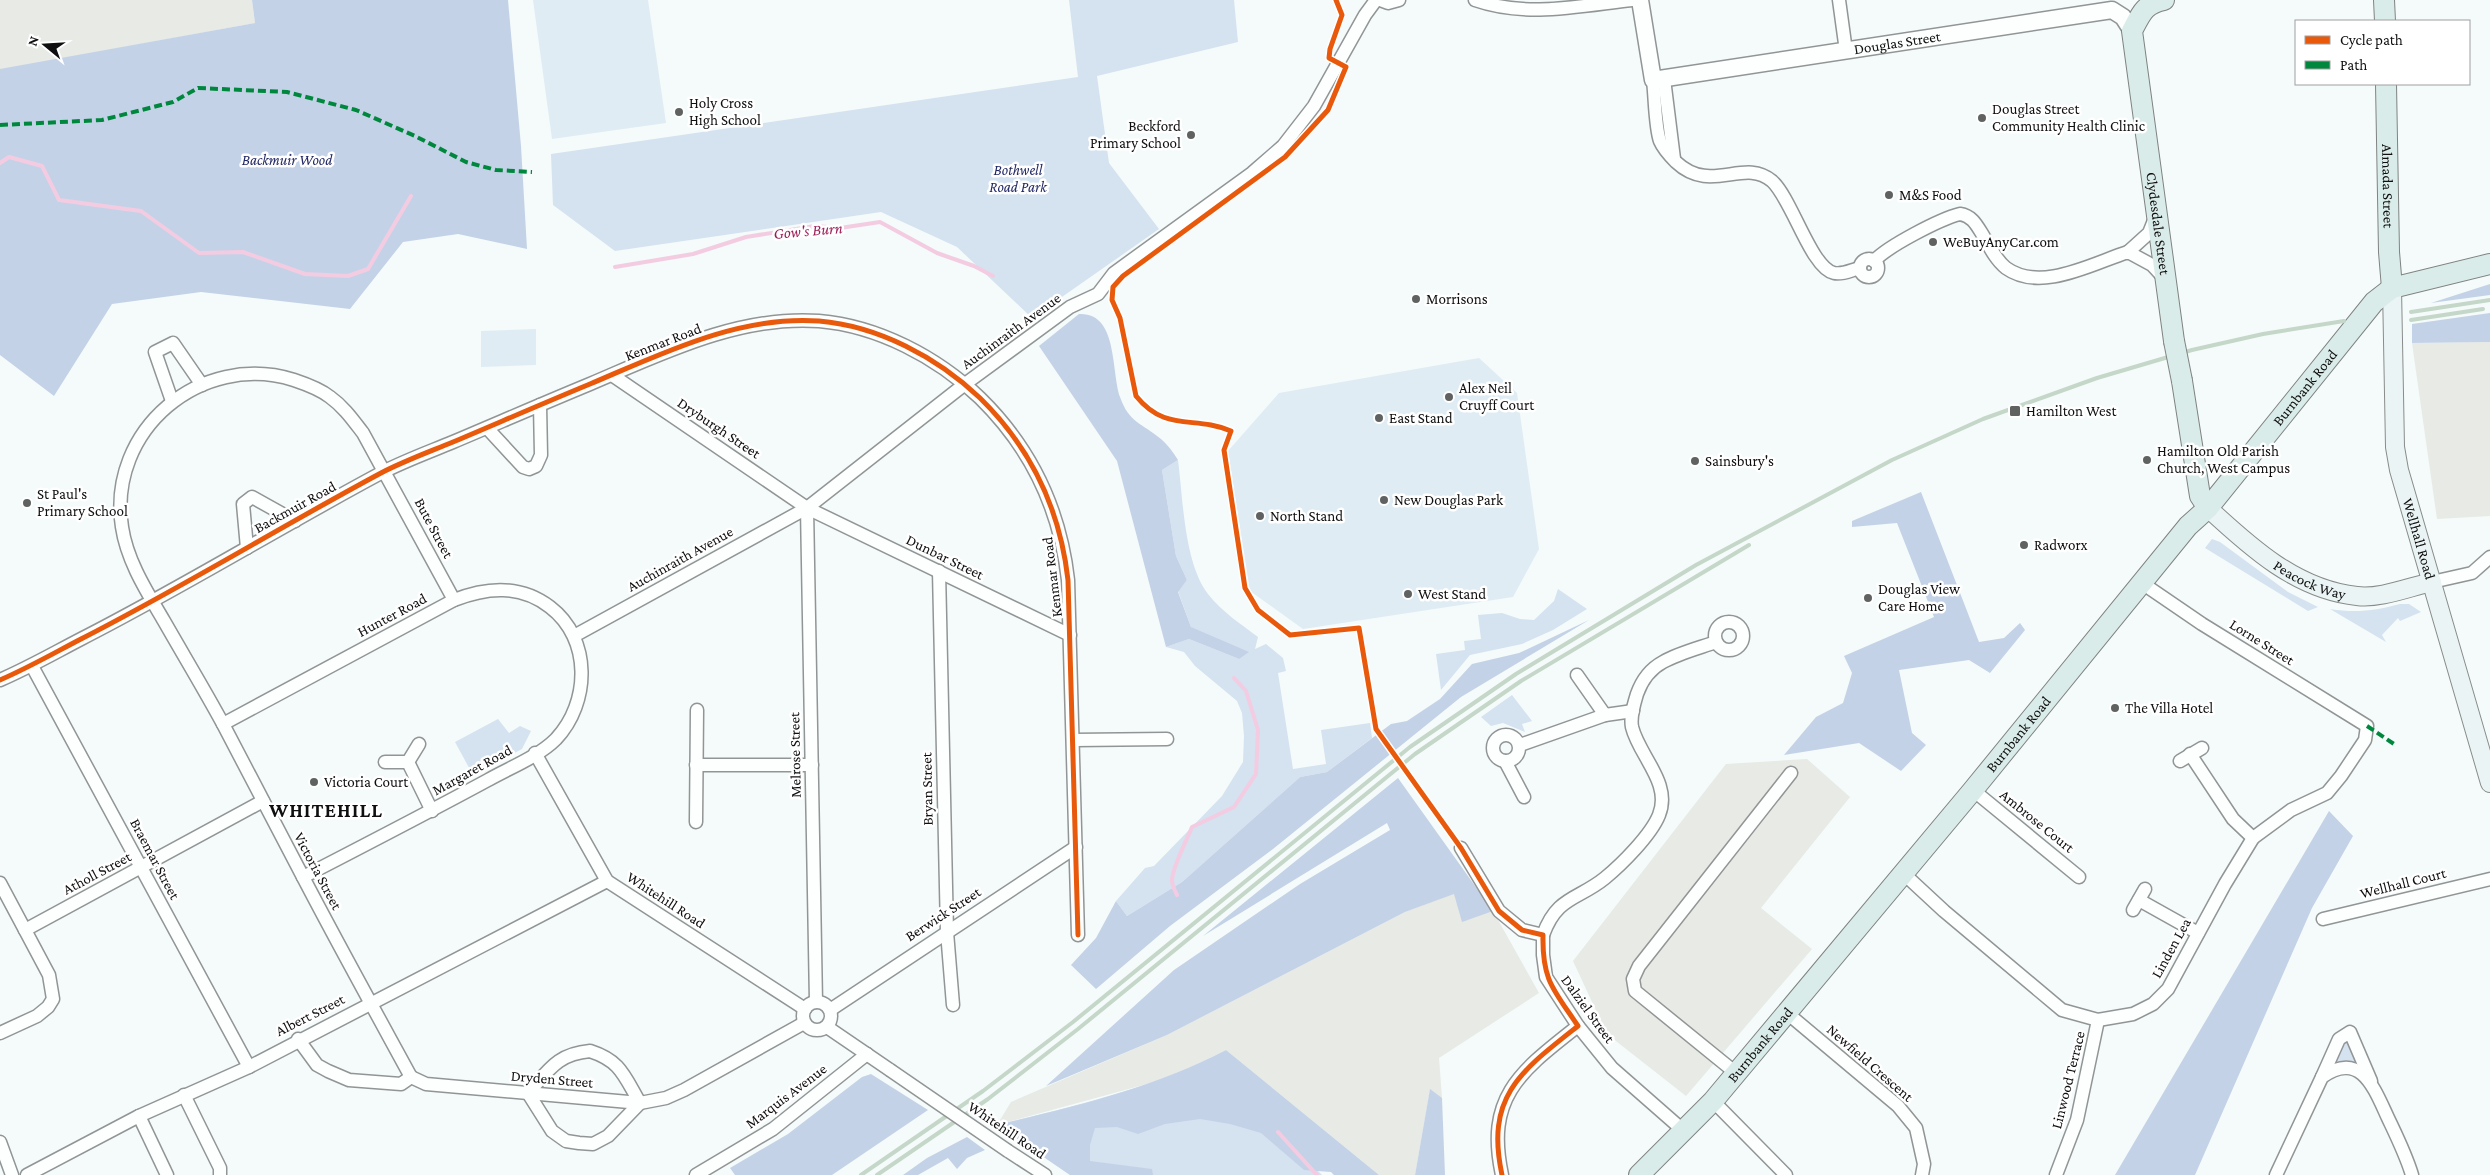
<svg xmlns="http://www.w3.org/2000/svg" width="2490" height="1175" font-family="'Crimson Pro',serif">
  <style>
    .industrial { fill: #e7eae5 }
    .green { fill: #d5e2f0 }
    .forest { fill: #c4d2e7 }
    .pitch { fill: #dfecf4 }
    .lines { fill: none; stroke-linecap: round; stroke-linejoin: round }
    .stream { stroke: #f3cce2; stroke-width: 4 }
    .minor-casing { stroke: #929595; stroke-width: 15 }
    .tertiary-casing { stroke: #929595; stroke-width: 19 }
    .secondary-casing { stroke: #898c8b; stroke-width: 20 }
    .primary-casing { stroke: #7f8382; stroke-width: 22 }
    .minor { stroke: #fdfefe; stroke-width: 12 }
    .tertiary { stroke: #fdfefe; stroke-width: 16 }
    .secondary { stroke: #ebf4f4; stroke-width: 18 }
    .primary { stroke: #daece9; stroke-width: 20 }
    .rail { stroke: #c5d7c8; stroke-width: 4 }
    .minor-bridge-casing { stroke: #929595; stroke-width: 15; stroke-linecap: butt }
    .primary-bridge-casing { stroke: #7f8382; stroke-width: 22; stroke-linecap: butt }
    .minor-bridge { stroke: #fdfefe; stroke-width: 12 }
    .primary-bridge { stroke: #daece9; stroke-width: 20 }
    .quiet { stroke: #00873e; stroke-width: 4; stroke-dasharray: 8 4; stroke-linecap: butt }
    .cycleway-casing { stroke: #fff; stroke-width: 8 }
    .cycleway { stroke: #e8590c; stroke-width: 5 }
    .poi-dot { fill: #5f6261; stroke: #fff; stroke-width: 2 }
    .labels { text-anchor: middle; stroke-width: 5; stroke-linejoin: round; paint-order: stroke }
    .street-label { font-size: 15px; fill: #0f0f0f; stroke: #fff }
    .poi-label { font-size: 15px; fill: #0f0f0f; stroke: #fff; text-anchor: start }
    .park-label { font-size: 15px; font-style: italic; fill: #222864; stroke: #fff }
    .water-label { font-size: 16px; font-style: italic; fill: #9c1d56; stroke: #fff }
    .district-label { font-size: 20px; font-weight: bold; letter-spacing: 1px; fill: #0f0f0f; stroke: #fff }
  </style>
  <rect width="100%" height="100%" fill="#f4fbfa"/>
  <!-- industrial -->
  <g class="industrial">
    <path d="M0,0H252L255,23L0,70Z"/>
    <path d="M2490,342V516L2437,519L2412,343Z"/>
    <path d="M1807,759L1850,797L1761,908L1812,949L1686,1096L1607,1034L1573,961L1726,764Z"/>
    <path d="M1455,893L1493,911L1539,993L1439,1058L1442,1098L1430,1090L1415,1175H1379L1226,1050L1169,1078L997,1125L1011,1102L1167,1035L1405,912Z"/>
  </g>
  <!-- green -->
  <g class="green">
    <path d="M1069,0H1234L1238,42L1097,76L1109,163L1159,229L1032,318L957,247L881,212L615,251L553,205L551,154L1078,77Z"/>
    <path d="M1178,460C1183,498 1184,563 1208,594C1222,612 1241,624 1258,637L1255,649L1266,644L1283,658L1286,671L1278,673L1293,769L1326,764L1321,730L1370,723L1372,738L1327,772L1300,777L1182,882L1127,916L1116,901L1145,868L1154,866L1222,796L1243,762L1244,736L1242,713L1237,701L1195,666L1184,652L1166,647L1189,639L1239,659L1191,627L1178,591L1187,580L1176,556L1162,470Z"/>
    <path d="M2212,539L2220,542L2288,592L2318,607L2308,611L2205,548Z"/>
    <path d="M1558,589L1587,609L1553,630L1522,644L1470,655L1441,690L1436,654L1465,650L1464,641L1481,639L1478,615L1502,613L1520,619L1534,620L1554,601Z"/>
    <path d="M2400,604H2409L2421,612L2400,621L2398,618L2382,635L2386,642L2330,609C2355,613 2375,611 2400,604Z"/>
    <path d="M1512,695L1532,721L1522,724L1525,732L1503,723L1491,726L1481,717Z"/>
    <path d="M498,719L509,733L520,726L531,731L522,749L473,775L455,742Z"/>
    <path d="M2343,1042H2348L2358,1065L2335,1064L2334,1061Z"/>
    <path d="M1209,1059L1322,1175H1070L997,1125C1070,1107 1141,1091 1209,1059Z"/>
  </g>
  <!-- forest -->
  <g class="forest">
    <path d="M252,0H508L521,146L527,249L458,234L403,242L350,309L201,292L112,304L54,396L0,355V69L255,23Z"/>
    <path d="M2490,284V295L2431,303Z"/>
    <path d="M2490,313V342L2412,343V324Z"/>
    <path d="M1079,314C1118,312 1111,370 1120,397C1129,423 1142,423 1161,439C1168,445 1173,452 1178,460L1162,470L1176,556L1187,580L1178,592L1191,627L1249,652L1239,659L1189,639L1166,647L1117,461L1039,346Z"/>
    <path d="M1921,492L1979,642L2004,638L2020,623L2025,630L1990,673L1969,660L1899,670L1912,733L1926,745L1901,771L1859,743L1784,755L1816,717L1843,703L1852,673L1844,656L1934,617L1897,523L1852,527V521Z"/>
    <path d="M1589,620L1461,697L1273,849L1170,926L1096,989L1071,965L1096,938L1116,901L1127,916L1182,882L1300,777L1327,772L1391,724L1407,721L1440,699L1472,664L1519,653Z"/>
    <path d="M1398,778L1493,911L1462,922L1454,894L1405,912L1167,1035L1046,1086L1174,970L1300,884L1390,830L1387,823L1203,936Z"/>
    <path d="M2329,811L2353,836L2312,908L2195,1175H2115Z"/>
    <path d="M1226,1050L1379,1175H1334L1331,1172L1304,1170L1261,1133L1230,1124L1200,1119L1165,1124L1138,1134L1117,1127L1095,1128L1090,1145V1161L1152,1169L1153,1175H1070L997,1125C1076,1106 1154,1088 1226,1050Z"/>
    <path d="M871,1074L928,1110L832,1175H735L730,1168L788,1134L862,1077Z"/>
    <path d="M1430,1089L1442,1098L1445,1175H1415Z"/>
    <path d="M967,1137L985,1150L967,1158L957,1169L948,1158L918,1175H903L927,1158Z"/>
  </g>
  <!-- pitch -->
  <g class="pitch">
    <path d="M533,0H648L666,123L552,139Z"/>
    <path d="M536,329V365L481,367V331Z"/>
    <path d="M1479,358L1517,393L1539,549L1513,597L1303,629L1250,591L1228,451L1279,393Z"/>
  </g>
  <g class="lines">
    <!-- stream -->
    <g class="stream">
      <path d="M0,163L9,157L42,166L59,200L141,211L199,253L243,252L305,274L348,276L368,269L411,196"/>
      <path d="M615,267L693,254L746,237L815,226L840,228L880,222L937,253L974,266L993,276"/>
      <path d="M1177,895C1175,891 1172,885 1172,880C1172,868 1187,840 1192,827L1234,807L1256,774L1258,730L1246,691L1234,678"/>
      <path d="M1278,1132L1317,1175"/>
    </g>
    <!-- minor casing -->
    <g class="minor-casing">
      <g id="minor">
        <path d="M1380,0L1388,3L1399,0"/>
        <path d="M1475,0C1527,18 1579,6 1632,0"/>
        <path d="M1839,0L1846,51"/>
        <path d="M1664,79L1674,159"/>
        <path d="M1653,80C1655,96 1655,127 1660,141C1663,148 1671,157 1676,162C1711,195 1744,157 1772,181C1792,199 1811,268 1834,273C1843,275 1851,270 1860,268"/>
        <path d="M2128,252L2149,233L2155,218"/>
        <circle cx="1869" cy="268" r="9"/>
        <path d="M1874,261C1888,246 1940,219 1960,214C1973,216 1977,226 1984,237C1990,248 1996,260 2006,268C2041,293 2093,263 2128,252L2152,265L2164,278"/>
        <path d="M612,375L807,508L1070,635"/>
        <path d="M172,401L155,352L173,343L202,385"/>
        <path d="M487,428L523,467L529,469L536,466L541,455L540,405"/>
        <path d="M807,508L816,1002"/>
        <path d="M247,548L243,504L252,497L295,521"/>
        <path d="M939,571L947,932L953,1005"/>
        <path d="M2432,582L2472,573L2490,557"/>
        <circle cx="1729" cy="636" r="14"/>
        <path d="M574,636L807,508L965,384L1070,307L1098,294L1114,273L1252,173L1283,146L1314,106L1365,15L1376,0"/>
        <path d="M32,666L249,1067"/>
        <path d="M1577,675L1605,715"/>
        <path d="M0,680C28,668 54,653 81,639C183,587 280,527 381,473C404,461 429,452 453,442C498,423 544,403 590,384C661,354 739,315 819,321C878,326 937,357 980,398C1031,448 1060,509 1068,580L1078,935"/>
        <path d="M223,724L454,600C487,587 520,584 550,607C592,639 590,703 556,739C538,757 509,768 488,780C427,813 365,845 303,877"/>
        <circle cx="1506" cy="748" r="13"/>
        <path d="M1074,740L1167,739"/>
        <path d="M1520,745L1605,715L1633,711"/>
        <path d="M535,753L607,881L805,1009"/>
        <path d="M2190,754L2233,819L2253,838"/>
        <path d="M1505,761L1524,797"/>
        <path d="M2180,761L2202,748"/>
        <path d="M385,762H408L419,744"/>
        <path d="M408,762L432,811"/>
        <path d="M696,765H812"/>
        <path d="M1973,790L2079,877"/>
        <path d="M696,822L697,710"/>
        <path d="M1461,848L1499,911L1522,930L1543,935V955L1546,977L1578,1026L1612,1068L1685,1132"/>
        <path d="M1903,873L1944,911L2062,1010L2098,1020L2133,1014L2153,1004L2168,989L2225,884L2253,838L2291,810L2327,793L2341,776L2365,740L2367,726L2202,624L2142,583"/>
        <path d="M0,883L49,975L53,999L48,1007L37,1016L0,1033"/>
        <path d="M2139,900L2198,933"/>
        <path d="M2133,910L2145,889"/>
        <path d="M2323,919L2490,879"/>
        <path d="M25,930L263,801"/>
        <path d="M1543,935C1557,896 1578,900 1605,878C1622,864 1651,835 1659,815C1672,783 1639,756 1632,727C1630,716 1634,704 1637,694C1642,680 1650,669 1663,662C1679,653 1699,648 1716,642"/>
        <circle cx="817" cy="1016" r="14"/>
        <path d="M830,1010L1076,847"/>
        <path d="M1787,1013L1898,1106L1916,1128L1924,1164L1922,1175"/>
        <path d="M827,1027L890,1070"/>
        <path d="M298,1039L317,1065L328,1071L349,1080L401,1084L411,1077L426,1084L640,1103L666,1098L684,1090L804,1023"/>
        <path d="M590,1051C621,1061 624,1076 640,1103L608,1136L593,1144L579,1143L566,1141L552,1131L528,1093C549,1070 557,1054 590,1051Z"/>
        <path d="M1736,1073L1635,991L1633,979L1639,966L1791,773"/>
        <path d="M411,1077C375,1011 338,944 303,877C276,826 250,775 223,724C204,689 184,656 164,621C147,592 127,561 122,527C107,430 201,351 294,380C306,384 320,389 330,397C344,407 353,420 363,433L454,600"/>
        <path d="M2322,1077L2339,1039L2350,1032L2371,1081"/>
        <path d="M184,1095L220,1168V1175"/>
        <path d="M1713,1101L1786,1175"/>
        <path d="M139,1116L167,1175"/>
        <path d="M0,1142L12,1175"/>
        <path d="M1008,1151L1045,1175"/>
        <path d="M27,1175L139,1116L249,1067L607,881"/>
        <path d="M696,1175L773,1129L867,1054"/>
        <path d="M1502,1175C1485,1096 1521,1071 1578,1026"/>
        <path d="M2056,1175L2077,1120L2098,1020"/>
        <path d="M2276,1175L2322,1077C2361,1050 2374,1088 2388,1118C2397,1137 2406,1155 2412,1175"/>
      </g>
    </g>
    <!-- tertiary casing -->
    <g class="tertiary-casing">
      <g id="tertiary">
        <path id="s1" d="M1640,0L1653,80L2112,10L2123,17L2132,31"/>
      </g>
    </g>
    <!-- secondary casing -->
    <g class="secondary-casing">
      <g id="secondary">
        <path id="s2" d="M2392,288L2395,447L2399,470L2490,783"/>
        <path id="s3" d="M2208,508C2250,547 2297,590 2357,596C2380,599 2409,587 2432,582"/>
      </g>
    </g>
    <!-- primary casing -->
    <g class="primary-casing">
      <g id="primary">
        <path id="s4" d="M2164,0C2144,4 2141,14 2132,31L2174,341"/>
        <path d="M2384,0L2385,21"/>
        <path id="s5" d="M2386,84L2389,252L2392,288"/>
        <path d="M2182,381L2200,496L2208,508"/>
        <path id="s6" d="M1639,1175L1713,1101L1973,790L2188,526L2208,508L2374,302L2392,288L2490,264"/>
      </g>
    </g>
    <!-- minor -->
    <use href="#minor" class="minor"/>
    <!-- tertiary -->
    <use href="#tertiary" class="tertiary"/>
    <!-- secondary -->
    <use href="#secondary" class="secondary"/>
    <!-- primary -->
    <use href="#primary" class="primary"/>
    <!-- rail -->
    <g class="rail">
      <path d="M2411,312L2490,300"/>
      <path d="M2411,320L2483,309"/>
      <path d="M861,1175L983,1091L1073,1022L1410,747L1516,674L1696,565L1892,460L1983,419L2097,378L2192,350L2263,334L2344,321"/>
      <path d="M877,1175L988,1099L1078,1029L1415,754L1521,681L1749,545"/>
    </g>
    <!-- minor-bridge casing -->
    <g class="minor-bridge-casing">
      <path id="minor-bridge" d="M890,1070L1008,1151"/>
    </g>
    <!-- primary-bridge casing -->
    <g class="primary-bridge-casing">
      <path id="primary-bridge" d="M2174,341L2182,381"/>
    </g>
    <!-- minor-bridge -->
    <use href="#minor-bridge" class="minor-bridge"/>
    <!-- primary-bridge -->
    <use href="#primary-bridge" class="primary-bridge"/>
    <!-- quiet -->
    <g class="quiet">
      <path d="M0,125L102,120L173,102L198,88L287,92L356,110L415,136L466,162L496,170L532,172"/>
      <path d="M2367,726L2394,744"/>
    </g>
    <!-- cycleway casing -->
    <g class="cycleway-casing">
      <g id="cycleway">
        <path d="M1336,0L1342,15L1330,49L1329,58L1346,67L1328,110L1285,157L1123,276L1113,287L1112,300L1120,318L1136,396C1166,433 1194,415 1231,431L1224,450L1245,588L1258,610L1290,635L1359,628L1376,729L1461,848L1499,911L1522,930L1543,935C1542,981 1554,990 1578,1026C1521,1071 1485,1096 1502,1175"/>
        <path d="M0,680C28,668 54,653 81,639C183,587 280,527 381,473C404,461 429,452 453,442C498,423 544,403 590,384C661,354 739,315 819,321C878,326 937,357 980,398C1031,448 1060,509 1068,580L1078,935"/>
      </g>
    </g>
    <!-- cycleway -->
    <use href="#cycleway" class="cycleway"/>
  </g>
  <!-- markers -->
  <g class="poi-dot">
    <circle cx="679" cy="112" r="5"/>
    <circle cx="1982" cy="118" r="5"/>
    <circle cx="1191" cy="135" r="5"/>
    <circle cx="1889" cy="195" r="5"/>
    <circle cx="1933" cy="242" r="5"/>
    <circle cx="1416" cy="299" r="5"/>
    <circle cx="1449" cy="397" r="5"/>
    <rect x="2009" y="405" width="12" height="12" rx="2.5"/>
    <circle cx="1379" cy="418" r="5"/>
    <circle cx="2147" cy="460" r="5"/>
    <circle cx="1695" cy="461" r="5"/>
    <circle cx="1384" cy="500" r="5"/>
    <circle cx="27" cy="503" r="5"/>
    <circle cx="1260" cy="516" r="5"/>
    <circle cx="2024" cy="545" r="5"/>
    <circle cx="1408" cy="594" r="5"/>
    <circle cx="1868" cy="598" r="5"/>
    <circle cx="2115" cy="708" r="5"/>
    <circle cx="314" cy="782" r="5"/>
  </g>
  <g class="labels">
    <!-- street labels -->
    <g class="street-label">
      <text dy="5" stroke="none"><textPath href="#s1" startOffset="328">Douglas Street</textPath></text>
      <text dy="5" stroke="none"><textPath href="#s5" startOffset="102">Almada Street</textPath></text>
      <text dy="5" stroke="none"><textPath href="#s4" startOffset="241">Clydesdale Street</textPath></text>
      <text transform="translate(1011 331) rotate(-36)" y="5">Auchinraith Avenue</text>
      <text transform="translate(663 342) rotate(-21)" y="5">Kenmar Road</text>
      <text dy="5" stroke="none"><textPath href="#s6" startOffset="1032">Burnbank Road</textPath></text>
      <text transform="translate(719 428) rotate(34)" y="5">Dryburgh Street</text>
      <text transform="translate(295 507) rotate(-29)" y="5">Backmuir Road</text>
      <text transform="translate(434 528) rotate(62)" y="5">Bute Street</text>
      <text dy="5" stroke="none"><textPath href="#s2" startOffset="254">Wellhall Road</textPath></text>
      <text transform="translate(945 557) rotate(26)" y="5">Dunbar Street</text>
      <text transform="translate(680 559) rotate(-29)" y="5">Auchinraith Avenue</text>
      <text transform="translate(1052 577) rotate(-97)" y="5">Kenmar Road</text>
      <text dy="5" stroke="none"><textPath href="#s3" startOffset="126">Peacock Way</textPath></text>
      <text transform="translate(392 615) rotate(-28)" y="5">Hunter Road</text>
      <text transform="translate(2262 642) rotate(32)" y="5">Lorne Street</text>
      <text dy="5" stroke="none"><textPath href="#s6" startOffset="582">Burnbank Road</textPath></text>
      <text transform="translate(795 755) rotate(-91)" y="5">Melrose Street</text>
      <text transform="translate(472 770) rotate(-29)" y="5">Margaret Road</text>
      <text transform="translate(927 789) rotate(-91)" y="5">Bryan Street</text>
      <text transform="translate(2037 821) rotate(39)" y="5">Ambrose Court</text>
      <text transform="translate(155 859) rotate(62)" y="5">Braemar Street</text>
      <text transform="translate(318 871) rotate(62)" y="5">Victoria Street</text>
      <text transform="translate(97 873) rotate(-28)" y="5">Atholl Street</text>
      <text transform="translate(2403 883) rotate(-14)" y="5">Wellhall Court</text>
      <text transform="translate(666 900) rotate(33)" y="5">Whitehill Road</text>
      <text transform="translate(943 914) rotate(-33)" y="5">Berwick Street</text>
      <text transform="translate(2171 948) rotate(-61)" y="5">Linden Lea</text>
      <text transform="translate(1588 1009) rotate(54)" y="5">Dalziel Street</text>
      <text transform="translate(310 1015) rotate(-27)" y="5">Albert Street</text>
      <text dy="5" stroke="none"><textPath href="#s6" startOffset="178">Burnbank Road</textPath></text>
      <text transform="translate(1870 1063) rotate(41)" y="5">Newfield Crescent</text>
      <text transform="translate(552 1079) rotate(5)" y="5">Dryden Street</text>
      <text transform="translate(2068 1080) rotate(-76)" y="5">Linwood Terrace</text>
      <text transform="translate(786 1096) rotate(-37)" y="5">Marquis Avenue</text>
      <text transform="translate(1007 1130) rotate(34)" y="5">Whitehill Road</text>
    </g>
    <!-- poi labels -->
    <g class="poi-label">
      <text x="689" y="108">Holy Cross<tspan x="689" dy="17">High School</tspan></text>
      <text x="1992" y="114">Douglas Street<tspan x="1992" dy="17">Community Health Clinic</tspan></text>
      <text x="1181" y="131" text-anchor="end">Beckford<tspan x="1181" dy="17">Primary School</tspan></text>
      <text x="1899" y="200">M&amp;S Food</text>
      <text x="1943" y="247">WeBuyAnyCar.com</text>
      <text x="1426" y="304">Morrisons</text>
      <text x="1459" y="393">Alex Neil<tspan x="1459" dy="17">Cruyff Court</tspan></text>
      <text x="2026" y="416">Hamilton West</text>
      <text x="1389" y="423">East Stand</text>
      <text x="2157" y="456">Hamilton Old Parish<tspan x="2157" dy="17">Church, West Campus</tspan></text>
      <text x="1705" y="466">Sainsbury's</text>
      <text x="37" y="499">St Paul's<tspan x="37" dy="17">Primary School</tspan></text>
      <text x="1394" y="505">New Douglas Park</text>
      <text x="1270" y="521">North Stand</text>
      <text x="2034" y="550">Radworx</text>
      <text x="1878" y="594">Douglas View<tspan x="1878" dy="17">Care Home</tspan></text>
      <text x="1418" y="599">West Stand</text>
      <text x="2125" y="713">The Villa Hotel</text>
      <text x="324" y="787">Victoria Court</text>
    </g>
    <!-- park labels -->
    <g class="park-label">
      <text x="287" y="165">Backmuir Wood</text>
      <text x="1018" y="175">Bothwell<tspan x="1018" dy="17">Road Park</tspan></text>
    </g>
    <!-- water labels -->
    <g class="water-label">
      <text transform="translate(808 230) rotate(-5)" y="6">Gow's Burn</text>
    </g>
    <!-- district labels -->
    <g class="district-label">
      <text x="326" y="817">WHITEHILL</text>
    </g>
  </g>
  <!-- legend -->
  <rect x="2295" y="20" width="175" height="65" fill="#ffffff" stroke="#9f9f9f"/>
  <rect x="2305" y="36" width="25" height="8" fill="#e8590c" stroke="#9f9f9f"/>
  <text x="2340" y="45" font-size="15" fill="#0f0f0f">Cycle path</text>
  <rect x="2305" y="61" width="25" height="8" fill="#00873e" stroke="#9f9f9f"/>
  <text x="2340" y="70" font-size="15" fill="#0f0f0f">Path</text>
  <!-- north arrow -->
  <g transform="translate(45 45) rotate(288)" stroke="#ffffff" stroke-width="4" paint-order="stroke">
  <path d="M0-4L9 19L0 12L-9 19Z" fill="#0f0f0f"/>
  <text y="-8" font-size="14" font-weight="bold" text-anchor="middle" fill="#0f0f0f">N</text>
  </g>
</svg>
